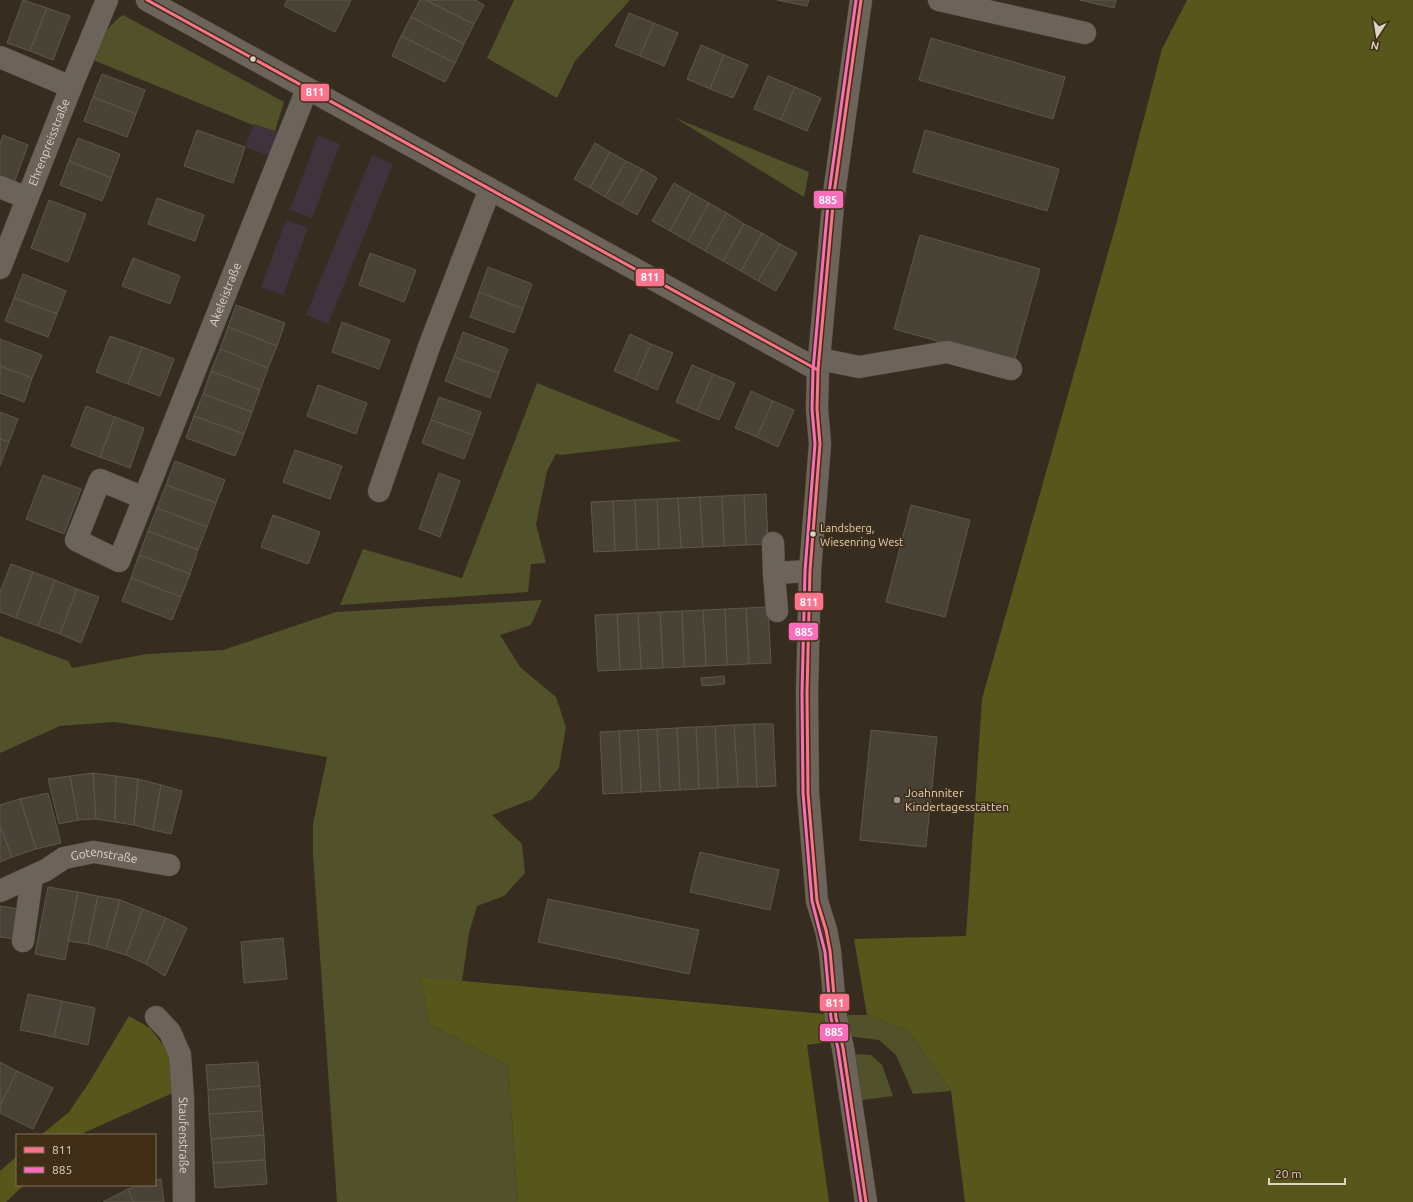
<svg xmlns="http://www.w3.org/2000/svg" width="1413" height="1202" font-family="Ubuntu,sans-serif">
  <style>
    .industrial { fill: #41333d }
    .green { fill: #51512a }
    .forest { fill: #57571b }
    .building { fill: #494236; stroke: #5e574b }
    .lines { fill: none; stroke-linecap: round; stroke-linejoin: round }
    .minor-casing { stroke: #534a3f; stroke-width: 23 }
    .minor { stroke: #6c645b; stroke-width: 22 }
    .bus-1-casing { stroke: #402f16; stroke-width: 6 }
    .bus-2-casing { stroke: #402f16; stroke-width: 6 }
    .bus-1 { stroke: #fc738d; stroke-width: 3 }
    .bus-2 { stroke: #fb6dba; stroke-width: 3 }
    .bus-dot { fill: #ddd2c4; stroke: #402f16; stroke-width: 1.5 }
    .poi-dot { fill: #a3988b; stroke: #402f16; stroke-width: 1.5 }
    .labels { text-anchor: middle; stroke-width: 3.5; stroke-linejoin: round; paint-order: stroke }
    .bus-label { font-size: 11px; fill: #ddd2c4; stroke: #402f16; text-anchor: start }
    .street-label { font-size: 12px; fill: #ddd2c4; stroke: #402f16 }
    .poi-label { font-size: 12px; fill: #ddd2c4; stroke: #402f16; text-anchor: start }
    .line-badge { stroke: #402f16; stroke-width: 1.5 }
    .badge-label { font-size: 11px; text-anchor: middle; font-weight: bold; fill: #fff }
  </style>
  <rect width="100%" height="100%" fill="#362d20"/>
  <!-- industrial -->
  <g class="industrial">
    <path d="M254,124L278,132L270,156L245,147Z"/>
    <path d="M318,135L340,144L312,218L290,210Z"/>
    <path d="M372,155L393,164L328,324L306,315Z"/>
    <path d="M286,220L308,228L283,295L261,287Z"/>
  </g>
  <!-- green -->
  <g class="green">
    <path d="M514,0H630L575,61L557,98L487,58Z"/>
    <path d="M123,15L284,102L275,131L254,124L253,125L93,60C96,43 109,24 123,15Z"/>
    <path d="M675,118L809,172L804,197Z"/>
    <path d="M537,383L682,441L561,455L556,454L547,471L536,524L546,563L531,564L528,592L340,605L363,549L462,578Z"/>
    <path d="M542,600L531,625L500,635L520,667L556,697L566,727L559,768L533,799L492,815L522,844L525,873L504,896L477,906L469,933L462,982L420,977L430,1024L508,1065L518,1202H337L313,854V824L327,757L220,738L115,722L60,726L0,753V636L68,661L72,668L146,654L223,650L336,612Z"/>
    <path d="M845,1015H867L908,1030L951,1091L913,1094L896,1055L879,1040L848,1036Z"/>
    <path d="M853,1054L871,1055L882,1065L893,1096L862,1100Z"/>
  </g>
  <!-- forest -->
  <g class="forest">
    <path d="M1187,0H1413V1202H965L951,1091L908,1030L867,1015L854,939L966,936L982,699L1117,221L1162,49Z"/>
    <path d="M420,977L825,1014L829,1042L807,1045L829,1202H518L508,1065L430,1024Z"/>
    <path d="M129,1016L150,1028L174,1059L175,1092L79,1135H41L69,1112L90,1081Z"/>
    <path d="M17,1156V1185H24L6,1202H0V1171Z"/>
  </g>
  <!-- building -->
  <g class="building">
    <path d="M23,0L47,8L30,51L7,43Z"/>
    <path d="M287,0H351L335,32L284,6Z"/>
    <path d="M420,0H426L474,24L464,44L411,17Z"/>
    <path d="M426,0H475L484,5L474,24Z"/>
    <path d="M777,0H809L807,6Z"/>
    <path d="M1080,0H1116L1114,8Z"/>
    <path d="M47,8L70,16L53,60L30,51Z"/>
    <path d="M629,13L654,23L640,56L615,46Z"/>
    <path d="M411,17L464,44L455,63L401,36Z"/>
    <path d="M654,23L678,33L664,66L640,56Z"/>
    <path d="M401,36L455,63L445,82L392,56Z"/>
    <path d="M931,38L1065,77L1053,119L919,80Z"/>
    <path d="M701,45L724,55L710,89L687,79Z"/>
    <path d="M724,55L748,65L733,98L710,89Z"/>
    <path d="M102,74L145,90L136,114L93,97Z"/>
    <path d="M768,76L795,87L781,120L754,109Z"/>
    <path d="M795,87L821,98L807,131L781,120Z"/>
    <path d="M93,97L136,114L127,137L84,121Z"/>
    <path d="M197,130L245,147L233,183L184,166Z"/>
    <path d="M925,130L1059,169L1047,211L913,172Z"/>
    <path d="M3,135L28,145L14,183L0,177V144Z"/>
    <path d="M78,138L120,154L111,178L69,161Z"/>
    <path d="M595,143L610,152L590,188L574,179Z"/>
    <path d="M610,152L626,161L605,197L590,188Z"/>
    <path d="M69,161L111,178L102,201L60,185Z"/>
    <path d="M626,161L642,169L621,206L605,197Z"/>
    <path d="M642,169L657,178L637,215L621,206Z"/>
    <path d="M674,183L691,193L670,231L652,221Z"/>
    <path d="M691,193L709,203L688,241L670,231Z"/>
    <path d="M157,198L204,215L195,241L148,224Z"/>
    <path d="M49,200L86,214L68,262L31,248Z"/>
    <path d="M709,203L727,213L705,251L688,241Z"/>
    <path d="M727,213L744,224L723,261L705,251Z"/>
    <path d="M744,224L762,233L741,271L723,261Z"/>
    <path d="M762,233L780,244L758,281L741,271Z"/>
    <path d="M920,235L1040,269L1014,362L894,329Z"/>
    <path d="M780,244L797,253L776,291L758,281Z"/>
    <path d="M370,253L416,270L404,302L359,285Z"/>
    <path d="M133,258L180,276L170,304L122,286Z"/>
    <path d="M488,267L532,284L523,309L479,292Z"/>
    <path d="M23,274L66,291L57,314L14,298Z"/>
    <path d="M479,292L523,309L514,333L470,317Z"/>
    <path d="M14,298L57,314L48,337L5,321Z"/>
    <path d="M236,305L285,323L277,346L228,327Z"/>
    <path d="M342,322L390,340L379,369L332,352Z"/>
    <path d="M228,327L277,346L268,368L220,349Z"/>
    <path d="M463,332L508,349L499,373L454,357Z"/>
    <path d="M630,334L651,344L635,380L614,371Z"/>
    <path d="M110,336L142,347L128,384L96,372Z"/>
    <path d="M0,339L42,355L32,378L0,366Z"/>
    <path d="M651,344L673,353L657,390L635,380Z"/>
    <path d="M142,347L174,359L160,396L128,384Z"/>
    <path d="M220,349L268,368L260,390L211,371Z"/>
    <path d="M454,357L499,373L490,398L445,381Z"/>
    <path d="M692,365L713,374L697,411L676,402Z"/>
    <path d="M0,366L32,378L24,402L0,393Z"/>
    <path d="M211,371L260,390L252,412L203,394Z"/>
    <path d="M713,374L735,383L719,420L697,411Z"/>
    <path d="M318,385L367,403L356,434L307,416Z"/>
    <path d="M751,391L773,401L757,437L735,428Z"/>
    <path d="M203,394L252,412L244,434L194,416Z"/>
    <path d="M439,397L481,412L473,435L431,420Z"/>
    <path d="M773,401L794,410L778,447L757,437Z"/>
    <path d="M86,406L115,417L100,457L71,446Z"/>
    <path d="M0,412L18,419L9,442L0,439Z"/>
    <path d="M194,416L244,434L235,456L186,438Z"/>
    <path d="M115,417L144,428L130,468L100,457Z"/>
    <path d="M431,420L473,435L464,459L422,443Z"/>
    <path d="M0,439L9,442L0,466Z"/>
    <path d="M295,450L342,466L330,499L283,482Z"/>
    <path d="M175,461L225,480L216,503L166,485Z"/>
    <path d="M439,473L460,481L440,537L419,529Z"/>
    <path d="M43,475L81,489L64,534L26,519Z"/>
    <path d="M166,485L216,503L207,527L157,508Z"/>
    <path d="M766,494L768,544L746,545L744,495Z"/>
    <path d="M744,495L746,545L724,546L722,496Z"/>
    <path d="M722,496L724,546L703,547L700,497Z"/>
    <path d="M700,497L703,547L681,548L678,498Z"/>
    <path d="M678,498L681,548L659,549L657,499Z"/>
    <path d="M657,499L659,549L637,550L635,500Z"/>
    <path d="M635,500L637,550L615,551L613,501Z"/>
    <path d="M613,501L615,551L594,552L591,502Z"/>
    <path d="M911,505L970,520L945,617L886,602Z"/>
    <path d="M157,508L207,527L198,550L148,531Z"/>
    <path d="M273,515L320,532L308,564L261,547Z"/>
    <path d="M148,531L198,550L190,574L139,555Z"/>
    <path d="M139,555L190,574L181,597L131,578Z"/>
    <path d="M11,564L33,572L16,618L0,612V592Z"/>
    <path d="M33,572L55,580L38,626L16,618Z"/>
    <path d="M131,578L181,597L172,620L122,601Z"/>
    <path d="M55,580L77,589L60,634L38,626Z"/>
    <path d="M77,589L99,597L81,643L60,634Z"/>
    <path d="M768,607L771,663L749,664L746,608Z"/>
    <path d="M746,608L749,664L727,665L725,609Z"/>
    <path d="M725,609L727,665L706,666L703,610Z"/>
    <path d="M703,610L706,666L684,667L682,611Z"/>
    <path d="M682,611L684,667L663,668L660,612Z"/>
    <path d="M660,612L663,668L641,669L638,613Z"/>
    <path d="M638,613L641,669L620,670L617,614Z"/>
    <path d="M617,614L620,670L598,671L595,615Z"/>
    <path d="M724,676L725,684L702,686L701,678Z"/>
    <path d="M754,724H773L776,786L757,787Z"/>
    <path d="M754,724L757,787H738L734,725Z"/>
    <path d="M734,725L738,787L718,788L715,726Z"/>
    <path d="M715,726L718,788L699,789L696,727Z"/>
    <path d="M696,727L699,789L680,790L677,728Z"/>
    <path d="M677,728L680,790L660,791L657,729Z"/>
    <path d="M657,729L660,791L641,792L638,730Z"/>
    <path d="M638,730L641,792L622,793L619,731Z"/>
    <path d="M871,730L937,737L926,847L860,840Z"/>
    <path d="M619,731L622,793L603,794L600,732Z"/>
    <path d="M93,773L96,819L78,820L70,776Z"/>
    <path d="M93,773L116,776L115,822L96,819Z"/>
    <path d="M70,776L78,820L59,824L48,779Z"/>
    <path d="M116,776L138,779L134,825L115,822Z"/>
    <path d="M138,779L161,785L153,830L134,825Z"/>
    <path d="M161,785L182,791L171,834L153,830Z"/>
    <path d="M48,793L61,843L36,849L20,799Z"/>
    <path d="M20,799L36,849L12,857L0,826V805Z"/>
    <path d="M0,826L12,857L0,862Z"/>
    <path d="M700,852L779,870L770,910L690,892Z"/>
    <path d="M48,887L78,892L65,960L35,954Z"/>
    <path d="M78,892L98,896L88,944L68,941Z"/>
    <path d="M98,896L120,900L106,949L88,944Z"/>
    <path d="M548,899L699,930L689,974L538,942Z"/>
    <path d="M120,900L143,909L126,955L106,949Z"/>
    <path d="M0,906L20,909L16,939L0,937Z"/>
    <path d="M143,909L166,918L146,964L126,955Z"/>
    <path d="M166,918L187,928L165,976L146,964Z"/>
    <path d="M283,938L287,979L244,983L241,942Z"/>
    <path d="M28,994L62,1001L54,1037L20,1030Z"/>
    <path d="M62,1001L95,1008L88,1045L54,1037Z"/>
    <path d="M0,1062L17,1071L0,1106Z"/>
    <path d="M258,1062L260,1086L208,1090L206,1065Z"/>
    <path d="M17,1071L53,1088L33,1129L0,1113V1106Z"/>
    <path d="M260,1086L262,1111L209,1114L208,1090Z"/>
    <path d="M262,1111L264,1135L211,1139L209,1114Z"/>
    <path d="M264,1135L265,1160L213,1163L211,1139Z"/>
    <path d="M265,1160L267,1184L215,1188L213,1163Z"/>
    <path d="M161,1179L164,1202H133L128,1189L141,1185H155V1180Z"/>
    <path d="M128,1189L133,1202H103Z"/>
  </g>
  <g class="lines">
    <!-- minor casing -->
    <g class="minor-casing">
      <g id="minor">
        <path d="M147,0L818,370"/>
        <path d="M861,0L834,194L818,370L817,409L820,444L810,571L807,693L808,793L817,901L826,930L830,951L836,1018L843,1048L866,1202"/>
        <path d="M939,0L1085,33"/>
        <path d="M0,57L71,87"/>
        <path d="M0,187L27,198"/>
        <path id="s1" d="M0,268L71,87L107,0"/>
        <path d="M820,359L859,367L947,352L1011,369"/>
        <path d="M379,491L430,344L490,189"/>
        <path id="s2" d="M144,498L100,480L76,540L119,561L307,89"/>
        <path d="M773,543L774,573"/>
        <path d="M777,611L774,573L810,571"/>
        <path id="s3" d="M0,891L46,870L64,858L94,852L169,865"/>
        <path d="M23,941L32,877"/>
        <path id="s4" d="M156,1017L170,1032L180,1055L183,1098L184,1202"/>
      </g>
    </g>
    <!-- minor -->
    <use href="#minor" class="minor"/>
    <!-- bus-1 casing -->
    <g class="bus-1-casing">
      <g id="bus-1">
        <path d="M147,0L818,370"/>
        <path d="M861,0L834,194L818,370L817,409L820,444L810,571L807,693L808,793L817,901L826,930L830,951L836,1018L843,1048L866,1202"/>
      </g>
    </g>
    <!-- bus-2 casing -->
    <g class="bus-2-casing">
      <path id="bus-2" d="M856,0L829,193L813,370L812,409L815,444L805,571L802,693L803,793L812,901L825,952L831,1018L838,1049L861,1202"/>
    </g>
    <!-- bus-1 -->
    <use href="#bus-1" class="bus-1"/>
    <!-- bus-2 -->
    <use href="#bus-2" class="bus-2"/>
  </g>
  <!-- markers -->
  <g class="bus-dot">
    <circle cx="253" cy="59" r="3.5"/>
    <circle cx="813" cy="534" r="3.5"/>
  </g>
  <circle class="poi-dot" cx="897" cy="800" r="4"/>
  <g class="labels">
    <!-- bus labels -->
    <g class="bus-label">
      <text x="820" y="532">Landsberg,<tspan x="820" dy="14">Wiesenring West</tspan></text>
    </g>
    <!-- street labels -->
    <g class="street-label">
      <text dy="4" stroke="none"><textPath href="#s1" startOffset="135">Ehrenpreisstraße</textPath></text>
      <text dy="4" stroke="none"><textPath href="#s2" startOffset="447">Akeleistraße</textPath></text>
      <text dy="4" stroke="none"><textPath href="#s3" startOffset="113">Gotenstraße</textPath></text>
      <text dy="4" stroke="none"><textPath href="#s4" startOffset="126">Staufenstraße</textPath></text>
    </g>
    <!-- poi labels -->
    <g class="poi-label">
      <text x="905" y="797">Joahnniter<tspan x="905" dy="14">Kindertagesstätten</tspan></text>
    </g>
  </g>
  <g class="line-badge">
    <rect x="300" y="83" width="30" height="19" rx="4" fill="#fc738d"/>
    <rect x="813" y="190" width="31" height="19" rx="4" fill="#fb6dba"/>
    <rect x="635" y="268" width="30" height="19" rx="4" fill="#fc738d"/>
    <rect x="794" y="592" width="30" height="19" rx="4" fill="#fc738d"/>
    <rect x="788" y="622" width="31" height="19" rx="4" fill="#fb6dba"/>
    <rect x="819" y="993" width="31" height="19" rx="4" fill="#fc738d"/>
    <rect x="819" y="1023" width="30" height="19" rx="4" fill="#fb6dba"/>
  </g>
  <g class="badge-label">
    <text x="315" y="96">811</text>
    <text x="828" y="204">885</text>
    <text x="650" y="281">811</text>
    <text x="809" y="606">811</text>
    <text x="804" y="636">885</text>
    <text x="835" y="1007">811</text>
    <text x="834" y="1036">885</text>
  </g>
  <!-- legend -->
  <rect x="16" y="1134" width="140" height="52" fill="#402f16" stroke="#7f705c"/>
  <rect x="24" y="1147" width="20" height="6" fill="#fc738d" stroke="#7f705c"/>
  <text x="52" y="1154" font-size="12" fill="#ddd2c4">811</text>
  <rect x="24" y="1167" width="20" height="6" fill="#fb6dba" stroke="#7f705c"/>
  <text x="52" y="1174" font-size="12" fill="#ddd2c4">885</text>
  <!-- north arrow -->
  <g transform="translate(1377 36) rotate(192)" stroke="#402f16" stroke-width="3" paint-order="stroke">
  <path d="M0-3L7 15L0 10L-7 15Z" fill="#ddd2c4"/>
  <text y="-6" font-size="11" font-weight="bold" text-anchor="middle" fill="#ddd2c4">N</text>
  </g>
  <!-- scale -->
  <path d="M1269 1178v6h76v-6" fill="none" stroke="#ddd2c4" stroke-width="2"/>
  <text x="1275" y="1178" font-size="12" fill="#ddd2c4" stroke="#402f16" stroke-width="3" paint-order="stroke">20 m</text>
</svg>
